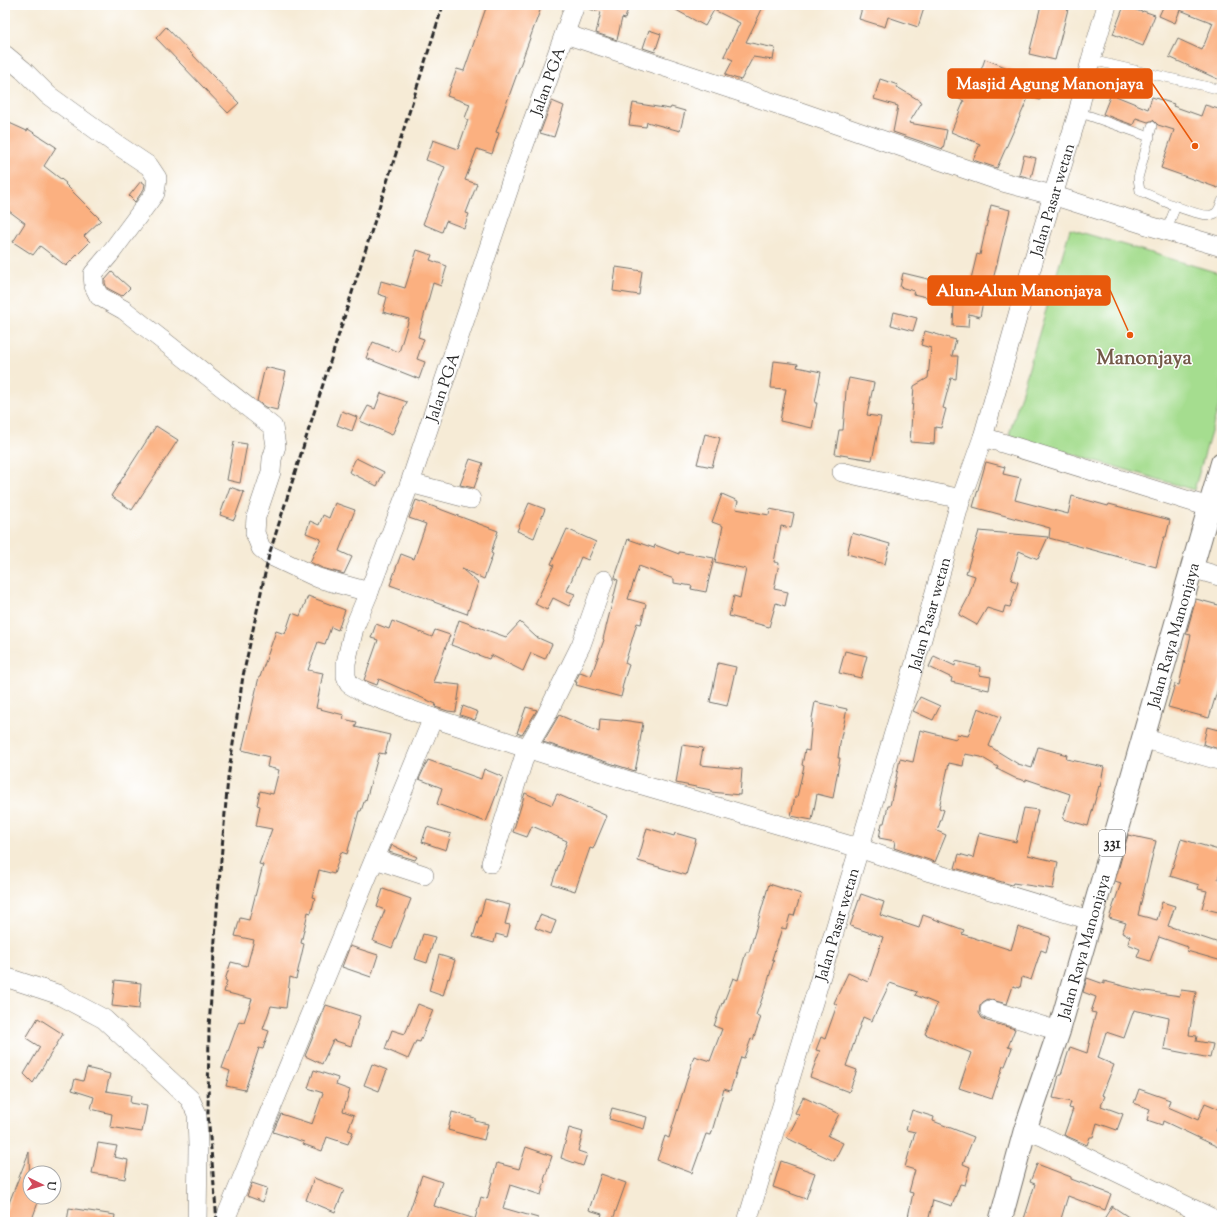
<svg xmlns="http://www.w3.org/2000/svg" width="1227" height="1227" font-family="'Sorts Mill Goudy',serif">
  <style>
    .green { fill: #a5dd8f; stroke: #68845d }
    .building { fill: #fbb080 }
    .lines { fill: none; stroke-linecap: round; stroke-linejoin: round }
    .service-casing { stroke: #726e67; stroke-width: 10 }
    .minor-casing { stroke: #726e67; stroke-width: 20 }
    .primary-casing { stroke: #726e67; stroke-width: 24 }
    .service { stroke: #fff; stroke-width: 9 }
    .minor { stroke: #fff; stroke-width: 19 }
    .primary { stroke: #fff; stroke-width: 22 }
    .rail { stroke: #2b2b2b; stroke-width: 3; stroke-dasharray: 6 3; stroke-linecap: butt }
    .labels { text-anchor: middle; stroke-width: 3; stroke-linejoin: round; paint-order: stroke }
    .shield { fill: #fff; stroke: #6b6b6b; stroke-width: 1 }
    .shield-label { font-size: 15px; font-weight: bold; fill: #2b2b2b }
    .street-label { font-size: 16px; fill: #2b2b2b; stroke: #fff }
    .district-label { font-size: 20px; font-weight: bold; fill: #745a49; stroke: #fff }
    .leader { fill: none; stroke: #e8590c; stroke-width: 1.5 }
    .callout-dot { fill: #e8590c; stroke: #fff; stroke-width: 1.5 }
    .callout { fill: #e8590c; stroke: #e8590c; stroke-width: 1.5 }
    .callout-label { font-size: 17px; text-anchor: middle; font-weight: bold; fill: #fff }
  </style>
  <rect width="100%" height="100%" fill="#fff"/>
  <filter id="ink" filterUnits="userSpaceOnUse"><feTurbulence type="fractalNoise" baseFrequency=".025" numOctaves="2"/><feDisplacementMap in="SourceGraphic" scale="8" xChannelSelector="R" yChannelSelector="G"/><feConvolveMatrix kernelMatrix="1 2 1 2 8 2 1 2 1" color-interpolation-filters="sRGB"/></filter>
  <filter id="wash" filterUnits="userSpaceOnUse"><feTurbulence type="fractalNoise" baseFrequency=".012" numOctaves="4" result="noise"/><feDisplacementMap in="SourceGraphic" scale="16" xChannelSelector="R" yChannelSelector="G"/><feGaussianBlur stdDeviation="0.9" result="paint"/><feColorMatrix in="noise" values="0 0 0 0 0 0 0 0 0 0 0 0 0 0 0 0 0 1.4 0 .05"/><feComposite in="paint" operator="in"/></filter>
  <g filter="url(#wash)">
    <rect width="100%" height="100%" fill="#f6ebd6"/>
    <!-- green -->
    <path class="green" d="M1070,229L1222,274V395L1194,490L1009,435Z"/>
    <g id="blocks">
      <!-- building -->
      <g class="building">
        <path d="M487,5H542L496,132L499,133L492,154L477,149L465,180L477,184L466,213L469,214L464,228L446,221L442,232L423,224L445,167L426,160L433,140L458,149L468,120L465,118L470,104L447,96L457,69L464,71Z"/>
        <path d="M590,5H629L625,19L622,18L617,40L596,33L601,12L589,9Z"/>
        <path d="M667,5H764L746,42L775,48L773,60L753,57L741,80L725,75L733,60L724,56L740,23L714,10L705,26Z"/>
        <path d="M860,5H925L918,27L888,17L885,27L859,19L862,8L860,7Z"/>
        <path d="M1041,5H1069L1055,60L1029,54Z"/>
        <path d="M1164,5H1222V81L1169,57L1178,39L1202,50L1213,23L1180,10L1175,23L1159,16Z"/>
        <path d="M1124,6L1142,12L1143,11L1155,15L1143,46L1113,34Z"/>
        <path d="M166,27L239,103L228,113L156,38Z"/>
        <path d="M649,30L661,34L655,52L643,48Z"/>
        <path d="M985,59L1046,83L1040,100L1029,96L997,168L973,160L980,144L951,132L964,101L951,95L956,82L974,90Z"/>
        <path d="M880,79L898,85L897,87L922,102L909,123L947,130L943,149L893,132L898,106L874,99Z"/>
        <path d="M1111,94L1148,109L1152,97L1174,104L1173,106L1201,116L1205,105L1222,110V177L1218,188L1161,168L1174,130L1158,125L1153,120L1148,122L1136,118L1133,125L1103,114Z"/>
        <path d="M552,101L564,106L554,137L540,133Z"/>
        <path d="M633,103L670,109L671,107L685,111L680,131L647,122L646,127L629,125Z"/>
        <path d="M5,121L27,131L28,129L56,147L44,166L66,183L65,184L101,220L84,236L90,242L66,266L40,246L33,255L13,242L25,223L5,208Z"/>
        <path d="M1024,155L1036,158L1031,178L1019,175Z"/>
        <path d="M141,181L145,184L144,189L135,202L129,196Z"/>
        <path d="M991,205L1010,210L991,288L986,286L980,317L969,314L968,327L953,326L954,306L949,305V302L913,294L914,291L900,287L903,273L953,285L954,280L970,283L977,254L980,255Z"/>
        <path d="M417,250L432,255L430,260L447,266L441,286L433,283L418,337L424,339L417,359L425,362L419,379L366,358L373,342L399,352L409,319L383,312L387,297L378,294L381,281L405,288Z"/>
        <path d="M616,267L642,271L639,295L613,291Z"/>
        <path d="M112,272L130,288L122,296L107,288L105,283V280Z"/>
        <path d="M894,312L917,318L913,331L891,325Z"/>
        <path d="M925,331L956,340L952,356H958L956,379L951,378L943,408L946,409L941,428L935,427L934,444L910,442L914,386L928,378L931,348L921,345Z"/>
        <path d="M774,361L798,364L797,367L821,372L815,403H817L812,428L780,421L786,389L771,388Z"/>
        <path d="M265,367L286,372L277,410L265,407L257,401Z"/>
        <path d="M849,378L874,383L867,415L881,417L872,460L835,454L839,430H843L846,391Z"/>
        <path d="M381,393L407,402L392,435L360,421L368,406L375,409Z"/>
        <path d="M342,411L357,417L352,431L337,425Z"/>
        <path d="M156,426L178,440L132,510L111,496Z"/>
        <path d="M705,434L720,438L712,467L697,464Z"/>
        <path d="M234,442L247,444L240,483L227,480Z"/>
        <path d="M356,458L384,472L377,486L349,472Z"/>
        <path d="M470,459L483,463L474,488L460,485Z"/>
        <path d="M986,462L1005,467L1003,474L1021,478L1015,500L1068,514L1072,496L1108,506L1109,504L1170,520L1166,537H1164L1156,567L1049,538L1050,528L973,507Z"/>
        <path d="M230,487L244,492L234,520L220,515Z"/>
        <path d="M722,494L738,501L736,509L769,515L770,509L794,514L791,528L781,526L774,562L779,563L774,589L788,592L785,606L776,603L769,627L729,616L734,596L740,598L746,569L715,562L723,526L712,522Z"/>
        <path d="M416,500L498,531L491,553L493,554L484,579L462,569L478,583L467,614L434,602V601L390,585L401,554L414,559L426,524L409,518Z"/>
        <path d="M335,503L355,510L339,551L352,557L344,574L322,568L310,562L321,539L306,533L310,521L319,525L323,515L329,518Z"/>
        <path d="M529,503L545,509L534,538L517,531Z"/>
        <path d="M567,529L596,542L588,560L581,557L567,591L575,594L569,606L553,598L547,610L535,604L554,565L551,564Z"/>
        <path d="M979,531L1048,537L1038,559L1019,551L1011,580L1018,582L1010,607L1005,606L1003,613L987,608L977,625L959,615L968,598L975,576L966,573Z"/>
        <path d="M852,533L890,544L885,564L847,554Z"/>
        <path d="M628,539L654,548L655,545L679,554V552L714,558L706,592L691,589L692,586L674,583V579L639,566L628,599L646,604L641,624L637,623L625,663L629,665L624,680L622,689H623L621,697L576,685L577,682H575L580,672L591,676L604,640L603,639L618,580L615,579V577Z"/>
        <path d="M308,596L345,610L338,630L331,627L325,644L318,642L308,670L323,673L316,708L344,715L343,719L357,722L355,727L390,735L385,754L379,753L366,800L365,799L361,811H359L347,854L341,852L334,874L319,870L312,897L315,898L311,913L308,912L301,943L304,944L296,979L290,977L286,1008L271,1006L263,1029L269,1031L263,1049L259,1048L245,1090L226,1086L230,1071L222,1068L239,1021L244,1022L252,999L224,992L227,981L225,980L231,962L247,966L254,940L235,936L240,918L249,920L263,865L259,864L272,829L256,826L260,806L257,805L260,791L273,794L279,770L267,767L269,757L242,750L259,677H260L276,631L285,634L292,613L300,616Z"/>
        <path d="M1196,599L1222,606V675L1209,718L1168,707L1175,684L1179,685L1191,635L1186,634Z"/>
        <path d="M459,620L506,637L520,622L536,637L552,644L545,659L531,653L523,671L491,655L489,659L451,645Z"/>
        <path d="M392,621L432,637L435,630L450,635L433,682L460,685L456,712L448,711L435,707L436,704L379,679L377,685L364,680L378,640L371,638L376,624L389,629Z"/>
        <path d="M845,651L867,656L861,678L839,673Z"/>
        <path d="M934,656L955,666L956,661L980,667L979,675L991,677L989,690L951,682L952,678L929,667Z"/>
        <path d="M718,663L736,667L727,706L710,702Z"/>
        <path d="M920,697L940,706L933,720L913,711Z"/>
        <path d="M815,702L847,709L841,737L838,758H840L833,798L817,794L812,820L791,816L795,797H797L804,766L802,765L805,750L809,751L812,718Z"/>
        <path d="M463,706L478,712L475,720L460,715Z"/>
        <path d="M526,707L537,710L522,735L517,733Z"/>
        <path d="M978,708L1001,717L989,746L1018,764L1032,768L1038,747L1067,755L1066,759L1104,767L1100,787L1099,786L1088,826L1063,819L1070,794L1026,779V781L1015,778L997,769L998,767L981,757L965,754L963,766L949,763L939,808L944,810L937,831L946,835L935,862L894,848L895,841L879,838L882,823H884L888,806H890L900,759L913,762L920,730L956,739L957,734L968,736Z"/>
        <path d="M559,715L599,732L600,719L622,721V720L643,723L639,747H640L635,771L543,742Z"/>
        <path d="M1207,727L1222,731V750L1203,744Z"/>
        <path d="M682,745L703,748L700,765L742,769L740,795L711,792V790L676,783Z"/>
        <path d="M428,760L481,779L484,769L503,777L486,822L437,804L442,788L419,779Z"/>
        <path d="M525,793L552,805L557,794L607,816L593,849L590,848L575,891L552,884L567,841L532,826L527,837L513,832Z"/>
        <path d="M1024,808L1038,810L1028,855L1058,862L1053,889L1013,883L1012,885L955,868L959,854L973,858L979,833L1016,842Z"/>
        <path d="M427,827L451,834L446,850L422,842Z"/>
        <path d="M647,828L674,836L675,833L696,839L686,875L638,861Z"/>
        <path d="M1128,835L1156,841L1138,915L1157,920L1162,902L1175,906L1168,926L1222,944V961L1187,951L1188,947L1159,937L1150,961L1137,957L1140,949L1128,944L1130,936L1122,933L1126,923L1109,918L1121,883L1115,881Z"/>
        <path d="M1181,839L1222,851V864L1218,879L1222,880V913L1202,908L1207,891L1198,889L1199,885L1170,876Z"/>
        <path d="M392,845L417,857L415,860L389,852Z"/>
        <path d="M769,884L801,894L794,916L790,915L786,929L782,928L772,959L774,960L766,988L756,1015L761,1017L753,1040L751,1039L744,1058L741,1057L730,1091L724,1089L711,1135L706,1134L692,1173L657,1160L665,1136L669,1138L694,1056L710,1061L722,1029L714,1026L722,1003L723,1004L733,978L738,980L746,952H749Z"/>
        <path d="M383,889L411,899L392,948L373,941L385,910L377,907Z"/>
        <path d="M861,894L884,902L880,915L919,928L923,915L964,930L962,934L1011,950L1018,927L1050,937L1046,952L1041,950L1031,980L1022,977L1020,988L1013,986L1007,1004L988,999L983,1002L980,1006L979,1013L982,1018L987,1021L1015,1029L1008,1047L1012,1048L1005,1066H1003L992,1099L959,1088L971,1053L925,1034L937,1004L915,995L917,992L890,983L872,1021L863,1017L846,1066L857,1070L849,1092L810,1077L820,1051L816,1050L821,1037L825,1039L837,1005L834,1003L848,973L868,982L883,937L850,926Z"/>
        <path d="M485,899L510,905L505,924L510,925L507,937L496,934L494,943L473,937L479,917H480Z"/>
        <path d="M540,915L556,921L551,934L535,928Z"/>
        <path d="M423,934L435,937L427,963L415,959Z"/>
        <path d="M350,946L378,955L371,977L342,967Z"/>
        <path d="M439,955L455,960L449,979L448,978L443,996L429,991Z"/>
        <path d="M1087,978L1104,984V981L1146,992V991L1180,996L1181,990L1196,992L1189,1035L1197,1036L1196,1041L1213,1044L1210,1058L1164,1049L1169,1018L1134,1010L1124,1038L1106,1032L1098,1058L1114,1065L1102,1095L1105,1096L1101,1106L1123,1114L1117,1130L1097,1123L1093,1137H1090L1087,1145L1064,1135L1073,1109L1069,1108L1071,1102L1053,1098L1059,1075H1061L1070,1047L1087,1053L1093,1027H1092L1096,1013L1091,1012L1096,997L1083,992Z"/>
        <path d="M115,980L141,983L139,1009L112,1006Z"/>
        <path d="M418,1004L433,1010L420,1042L416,1041L408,1059L385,1049L392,1030L405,1034Z"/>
        <path d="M326,1005L360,1016L351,1046L333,1040L322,1064L305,1056Z"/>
        <path d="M38,1018L63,1034L33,1083L24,1074L40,1047L26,1038Z"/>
        <path d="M372,1064L387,1070L379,1091L364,1085Z"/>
        <path d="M87,1068L110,1074L106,1091L131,1095L130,1103L147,1106L142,1132L110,1127L112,1114L91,1109L94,1097L72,1090L75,1079L83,1081Z"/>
        <path d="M314,1070L338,1078L336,1085L350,1090L343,1111L354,1115L348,1130L353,1132L348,1144L327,1137L322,1151L303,1144L304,1142L273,1132L281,1114L312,1124L323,1093L308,1088Z"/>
        <path d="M1139,1089L1170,1100L1168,1107L1198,1120L1205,1103L1222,1110V1115L1216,1131L1222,1134V1139L1218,1147L1163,1121L1162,1125L1147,1120L1150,1109L1134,1103Z"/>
        <path d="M803,1097L839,1114L828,1136L843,1143L834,1161L787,1138L799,1115L795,1113Z"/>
        <path d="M612,1108L647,1117L644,1129L609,1119Z"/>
        <path d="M912,1110L934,1117L933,1121L974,1137L963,1164L970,1167L965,1185L960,1184L952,1206L933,1200L928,1222H907L913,1193L909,1192L915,1170L905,1167L915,1132L906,1130Z"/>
        <path d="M452,1112L475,1118V1121L488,1124L484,1140L448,1130Z"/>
        <path d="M569,1128L583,1132L578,1151L587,1154L583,1166L561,1158Z"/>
        <path d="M98,1143L117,1146L114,1157L128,1160L125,1179L92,1173Z"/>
        <path d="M526,1147L552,1156L544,1180L545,1181L541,1195L510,1185L503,1208L538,1218V1222H420L407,1218L422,1175L442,1182L434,1206L475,1219L481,1197L487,1199L497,1163L519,1169Z"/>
        <path d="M29,1152L30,1197H40L31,1222H5V1213Z"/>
        <path d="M781,1161L815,1173L806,1199L773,1187Z"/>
        <path d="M1037,1164L1071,1177V1179L1111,1194L1105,1210L1068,1196L1060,1222H1023L1035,1184L1030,1182Z"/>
        <path d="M601,1174L626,1183L612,1222H599L602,1214L589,1210Z"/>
        <path d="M314,1178L344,1190L335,1212L306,1200Z"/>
        <path d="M252,1183L267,1188L263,1202L247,1196Z"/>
        <path d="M1112,1206L1136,1222H1102Z"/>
        <path d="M69,1208L115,1215L114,1222H67Z"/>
      </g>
    </g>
  </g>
  <g filter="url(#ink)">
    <use href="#blocks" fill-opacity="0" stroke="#726e67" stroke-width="1"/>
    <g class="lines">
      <!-- service casing -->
      <g class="service-casing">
        <g id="service">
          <path d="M1091,60L1222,90"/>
          <path d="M1078,113L1090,116L1150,137"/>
          <path d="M1152,126L1138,178L1140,191C1154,197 1202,220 1214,214C1219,212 1220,206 1222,201"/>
          <path d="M1166,231L1176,206"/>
        </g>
      </g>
      <!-- minor casing -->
      <g class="minor-casing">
        <g id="minor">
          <path d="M575,5L515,170L410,483L369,592L354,628L346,663V676L349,684L366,694L433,718L642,785L859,848L930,872L1090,920"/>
          <path d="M565,34L795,110L1003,182L1052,195L1150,226L1222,247"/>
          <path d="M5,55L23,70L48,95L113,142L149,166L157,178L155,193L109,255L93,274L94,286L99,296L124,310L273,427L276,446L272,459L271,472L256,517L255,533L261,548L269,555L318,578L369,592"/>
          <path d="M983,437L1209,507"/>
          <path d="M842,472L961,499"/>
          <path d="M410,483L471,499"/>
          <path d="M1191,568L1222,577"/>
          <path d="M1142,738L1222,761"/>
          <path d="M375,859L424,875"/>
          <path d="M491,863L527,748L546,716L581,645L604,580"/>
          <path d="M5,977L57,994L104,1019L190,1099L197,1114L198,1147L197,1222"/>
          <path d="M990,1010L1059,1031"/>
          <path d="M1025,1130L1042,1136L1220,1222"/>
          <path d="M224,1222L433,718"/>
          <path id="s1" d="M747,1222L918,653L961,499L983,437L1035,255L1078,113L1091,60L1107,5"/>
        </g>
      </g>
      <!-- primary casing -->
      <g class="primary-casing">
        <g id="primary">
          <path id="s2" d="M1000,1222L1025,1130L1059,1031L1222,463"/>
        </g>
      </g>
      <!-- service -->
      <use href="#service" class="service"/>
      <!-- minor -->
      <use href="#minor" class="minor"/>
      <!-- primary -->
      <use href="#primary" class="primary"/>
      <!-- rail -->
      <path class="rail" d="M217,1222L208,1113L209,1027L218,895L228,778L243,676L269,555L443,5"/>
    </g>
  </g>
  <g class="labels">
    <!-- shield labels -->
    <rect class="shield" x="1099" y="830" width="26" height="26" rx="3"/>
    <g class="shield-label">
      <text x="1112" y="848">331</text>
    </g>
    <!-- street labels -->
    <g class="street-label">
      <text transform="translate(547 81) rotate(-70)" y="6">Jalan PGA</text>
      <text dy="6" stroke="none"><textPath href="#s1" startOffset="1067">Jalan Pasar wetan</textPath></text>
      <text transform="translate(442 387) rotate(-71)" y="6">Jalan PGA</text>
      <text dy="6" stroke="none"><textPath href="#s1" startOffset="635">Jalan Pasar wetan</textPath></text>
      <text dy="6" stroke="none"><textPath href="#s2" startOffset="612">Jalan Raya Manonjaya</textPath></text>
      <text dy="6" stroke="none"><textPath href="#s1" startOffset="311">Jalan Pasar wetan</textPath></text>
      <text dy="6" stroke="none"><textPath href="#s2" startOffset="288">Jalan Raya Manonjaya</textPath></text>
    </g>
    <!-- district labels -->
    <g class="district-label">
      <text x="1144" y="364">Manonjaya</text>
    </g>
  </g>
  <!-- callouts -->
  <path class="leader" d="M1195 146L1152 83M1130 335L1110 290"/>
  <g class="callout-dot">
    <circle cx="1195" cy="146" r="4"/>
    <circle cx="1130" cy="335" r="4"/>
  </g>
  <g class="callout">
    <rect x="948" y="69" width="204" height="29" rx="4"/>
    <rect x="928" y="276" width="182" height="29" rx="4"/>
  </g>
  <g class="callout-label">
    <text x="1050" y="89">Masjid Agung Manonjaya</text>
    <text x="1019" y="296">Alun-Alun Manonjaya</text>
  </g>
  <!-- margin -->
  <rect width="1227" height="1227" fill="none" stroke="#fff" stroke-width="20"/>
  <!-- north arrow -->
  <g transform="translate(42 1185) rotate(95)"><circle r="19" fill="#ffffff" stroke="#aaaaaa"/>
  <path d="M0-3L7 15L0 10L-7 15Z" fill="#d1495b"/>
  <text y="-6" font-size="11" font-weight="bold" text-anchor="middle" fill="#2b2b2b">U</text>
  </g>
</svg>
